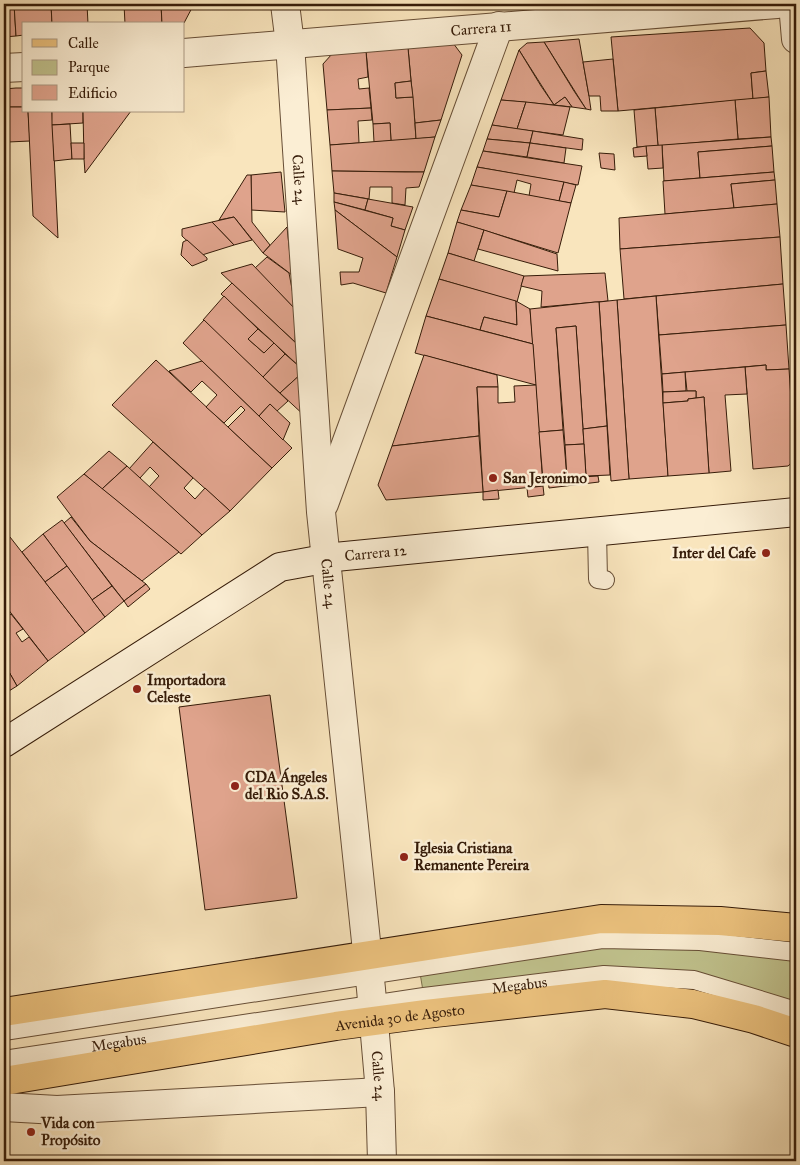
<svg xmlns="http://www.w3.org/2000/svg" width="800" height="1165" font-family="'IM FELL Great Primer',serif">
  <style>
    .green { fill: #c1c38e; stroke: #7c704c }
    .building { fill: #dfa38c; stroke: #361c09 }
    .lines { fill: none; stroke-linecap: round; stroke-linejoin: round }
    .lane-casing { stroke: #674e36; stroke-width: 20 }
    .street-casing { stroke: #674e36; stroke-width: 30 }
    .secondary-casing { stroke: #361c09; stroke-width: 30 }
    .primary-casing { stroke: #361c09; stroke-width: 30 }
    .lane { stroke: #fbeed4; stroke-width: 18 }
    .street { stroke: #fbeed4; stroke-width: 28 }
    .secondary { stroke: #fbeed4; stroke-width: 28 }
    .primary { stroke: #ecc27e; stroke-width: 28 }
    .poi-dot { fill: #8f2418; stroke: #fbeed4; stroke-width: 2 }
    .labels { text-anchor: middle; stroke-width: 5; stroke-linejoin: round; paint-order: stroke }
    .street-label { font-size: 15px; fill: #361c09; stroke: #fbeed4 }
    .poi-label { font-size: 15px; font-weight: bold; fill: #361c09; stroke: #fbeed4; text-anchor: start }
  </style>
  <rect width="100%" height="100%" fill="#f9e5bd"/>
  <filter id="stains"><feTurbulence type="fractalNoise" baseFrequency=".004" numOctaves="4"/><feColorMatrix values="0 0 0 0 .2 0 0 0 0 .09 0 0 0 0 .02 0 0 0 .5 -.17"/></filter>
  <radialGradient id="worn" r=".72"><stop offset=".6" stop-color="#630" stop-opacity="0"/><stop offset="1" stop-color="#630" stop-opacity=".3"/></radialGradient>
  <!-- green -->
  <path class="green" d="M602,939L796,952V1011L694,980L424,997L419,967Z"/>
  <!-- building -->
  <g class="building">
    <path d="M4,4H14L16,36L4,37Z"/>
    <path d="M14,4H51L52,24H24V35L16,36Z"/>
    <path d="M51,4H87L88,24H52Z"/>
    <path d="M124,4H161L162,24H125Z"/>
    <path d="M161,4H194L184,23L181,24H162Z"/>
    <path d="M750,28L764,43L766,71L751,73L753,99L618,111L611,37Z"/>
    <path d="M579,39L589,96L591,110L586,109L544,42Z"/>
    <path d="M544,42L574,91L586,109L572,107L565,97L554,105L519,50L527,43Z"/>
    <path d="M453,43L462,55L441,120L415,123L408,48Z"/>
    <path d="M408,48L411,81L395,83L396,98L413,97L416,139L391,141L390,123L373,124L366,51Z"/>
    <path d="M519,50L541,86L554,105L501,100Z"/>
    <path d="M366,51L368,77L358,79L359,89L369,88L371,108L327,110L323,64L332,54Z"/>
    <path d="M613,59L618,111H601L600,96H589L583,62Z"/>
    <path d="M766,71L769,97L753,99L751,73Z"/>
    <path d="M411,81L413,97L396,98L395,83Z"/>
    <path d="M16,88H24V107H6L4,89Z"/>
    <path d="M4,89L7,134H4Z"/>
    <path d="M565,97L572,107L554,105Z"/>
    <path d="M769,97L771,137L738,139L735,100Z"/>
    <path d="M501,100L526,102L517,129L492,125Z"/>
    <path d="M735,100L738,139L658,146L655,108Z"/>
    <path d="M526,102L570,107L563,135L517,129Z"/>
    <path d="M6,107H24V111H28L30,141L8,142Z"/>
    <path d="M371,108L372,120L358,121L359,143L330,145L327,110Z"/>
    <path d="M655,108L658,146L637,147L634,110Z"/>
    <path d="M28,111H52L58,238L33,216Z"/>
    <path d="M52,111H83V123L52,125Z"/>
    <path d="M83,111H131L85,173L84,159Z"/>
    <path d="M441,120L435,137L416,139L415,123Z"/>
    <path d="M390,123L391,141L374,142L373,124Z"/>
    <path d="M70,124L72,159L54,161L52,125Z"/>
    <path d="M492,125L533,131L530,143L487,139Z"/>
    <path d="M533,131L583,139L582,150L530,143Z"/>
    <path d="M435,137L424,172L332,171L330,145Z"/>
    <path d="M771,137L772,146L698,152L700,178L664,181L662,145Z"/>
    <path d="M487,139L530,143L527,157L483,151Z"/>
    <path d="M71,143H84V159H72Z"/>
    <path d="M530,143L566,148L564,163L527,157Z"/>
    <path d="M662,145L663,168L648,169L646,146Z"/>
    <path d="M646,146L647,156L634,157L633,148Z"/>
    <path d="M772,146L774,172L700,178L698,152Z"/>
    <path d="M483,151L582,166L578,185L477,167Z"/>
    <path d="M599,153L614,154L615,170L601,168Z"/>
    <path d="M477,167L564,182L559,201L529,196L531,184L517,180L514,193L471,185Z"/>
    <path d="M332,171L405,172H424L419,187L406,188L405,205L392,203V187H370L369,199L334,193Z"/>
    <path d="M281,172L285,212L251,210V175Z"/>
    <path d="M774,172L775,180L731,184L734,208L665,214L663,181Z"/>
    <path d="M247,175H251L252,222L270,245L263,253L234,217L219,220Z"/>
    <path d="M775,180L777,204L734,208L731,184Z"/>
    <path d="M564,182L576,185L571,203L559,201Z"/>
    <path d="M471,185L507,191L499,217L461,210Z"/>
    <path d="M507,191L571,203L558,253L457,222L461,210L499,217Z"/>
    <path d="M334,193L368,199L365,210L334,202Z"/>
    <path d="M368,199L413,207L405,230L391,226L393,218L365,210Z"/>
    <path d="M334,202L393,218L391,226L405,230L397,257L335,210Z"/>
    <path d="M777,204L780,237L620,249L619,218Z"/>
    <path d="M335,210L397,257L386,293L353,283L341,285L340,272H359L363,258L338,249Z"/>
    <path d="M234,217L252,240L234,245L212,222Z"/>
    <path d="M212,222L234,245L202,255L182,236V229Z"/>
    <path d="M457,222L484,230L474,261L448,253Z"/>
    <path d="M287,227L292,275L263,253Z"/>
    <path d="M484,230L557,254L558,271L478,249Z"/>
    <path d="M780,237L783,284L624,299L620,249Z"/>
    <path d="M187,240L207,258V260L192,266L181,255L183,242Z"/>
    <path d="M448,253L524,276L517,302L439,279Z"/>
    <path d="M267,257L289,273L296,310L255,268Z"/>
    <path d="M252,264L296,310L295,342L221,273Z"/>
    <path d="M605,273L608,301L541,307L542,291L521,286L524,276Z"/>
    <path d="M439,279L516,301L517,325L484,317L480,330L426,316Z"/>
    <path d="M232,283L298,345L302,369L221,294Z"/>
    <path d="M783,284L786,325L659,335L656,296Z"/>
    <path d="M224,296L258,329L248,339L264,353L274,343L285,354L263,377L203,320Z"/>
    <path d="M656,296L668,476L629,479L617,300Z"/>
    <path d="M617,300L629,479L611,481L599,302Z"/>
    <path d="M516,301L530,309L533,344L480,330L484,317L517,325Z"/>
    <path d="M595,302H599L607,426L583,429L576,326L556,328L563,430L539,432L530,309Z"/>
    <path d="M426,316L533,344L536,385L415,353Z"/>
    <path d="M204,320L288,401L277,411L270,404L259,416L183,343Z"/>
    <path d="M786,325L789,369L766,370V365L662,374L659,335Z"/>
    <path d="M576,326L584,444L565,445L556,328Z"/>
    <path d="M258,329L274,343L264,353L248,339Z"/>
    <path d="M285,354L301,368L302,373L280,393L263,377Z"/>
    <path d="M424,355L497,375L498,387H477L479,436L392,446Z"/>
    <path d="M156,360L272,468L230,511L112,405Z"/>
    <path d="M202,361L292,448L272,468L228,427L245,410L241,406L224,423L206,407L217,395L202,381L191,392L169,371Z"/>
    <path d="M766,365V370L789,369L795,460L788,466L753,469L745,367Z"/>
    <path d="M745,367L747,394L725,395L731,471L709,473L704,397L696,398V391H687L685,372Z"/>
    <path d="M685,372L686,391L663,392L662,374Z"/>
    <path d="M302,373L306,417L280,393Z"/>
    <path d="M536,385L543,486L483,492L477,387H498V403L515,402L514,386Z"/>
    <path d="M687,391H696V398L688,399V401L663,403V392Z"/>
    <path d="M704,397L709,473L668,476L663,403L688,401V399Z"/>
    <path d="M270,404L290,423L283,440L259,416Z"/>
    <path d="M607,426L610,475L586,476L583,429Z"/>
    <path d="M563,430L567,478L543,480L539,432Z"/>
    <path d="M479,436L483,492L386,500L378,485L392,446Z"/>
    <path d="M153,442L193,478L184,488L195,499L205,488L230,511L202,535L149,487L159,476L150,467L140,478L129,469Z"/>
    <path d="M584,444L586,476L567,478L565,445Z"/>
    <path d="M109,451L127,466L102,489L84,474Z"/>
    <path d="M127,466L202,535L181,554L102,489Z"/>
    <path d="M84,474L115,499L179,552L142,581L90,541L57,497Z"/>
    <path d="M598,476L599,482L549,488L548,479Z"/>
    <path d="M543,486L544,495L528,497L527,488Z"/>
    <path d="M498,490L499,499L483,500V492Z"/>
    <path d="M71,517L90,541L146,584L124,601L64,523Z"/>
    <path d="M62,520L112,586L92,600L43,534Z"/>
    <path d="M43,534L67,566L45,582L22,552Z"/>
    <path d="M10,537L85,633L48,661L4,604V542Z"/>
    <path d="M67,566L105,617L85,633L45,582Z"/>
    <path d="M146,584L150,589L128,607L124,601Z"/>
    <path d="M112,586L124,601L105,617L92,600Z"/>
    <path d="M11,614L23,629L16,633L22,642L29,637L48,661L17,686L4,663V619Z"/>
    <path d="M4,663L17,686L4,694Z"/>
    <path d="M270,695L297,898L205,910L179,707Z"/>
  </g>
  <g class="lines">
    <!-- lane casing -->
    <g class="lane-casing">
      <g id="lane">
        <path d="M597,532L598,579L605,580"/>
        <path d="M4,1031L602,939L700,941L796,952"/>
        <path id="s1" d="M4,1060L424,997L604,975L694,980L796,1011"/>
      </g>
    </g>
    <!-- street casing -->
    <g class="street-casing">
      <g id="street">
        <path id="s2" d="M285,4L290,44L321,512L371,989L380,1092L382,1161"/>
        <path d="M793,4L796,39"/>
        <path id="s3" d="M184,53L777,4"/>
        <path d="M4,68L24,67"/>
        <path d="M324,504L499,26"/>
        <path d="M4,1107L57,1110L380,1092"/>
      </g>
    </g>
    <!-- secondary casing -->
    <g class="secondary-casing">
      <g id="secondary">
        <path id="s4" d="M4,743L280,567L335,557L796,512"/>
      </g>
    </g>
    <!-- primary casing -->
    <g class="primary-casing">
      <g id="primary">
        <path d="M4,1012L601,919L720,921L796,928"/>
        <path id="s5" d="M4,1081L336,1026L426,1014L605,994L693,1004L754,1019L796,1033"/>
      </g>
    </g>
    <!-- lane -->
    <use href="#lane" class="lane"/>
    <!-- street -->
    <use href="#street" class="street"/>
    <!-- secondary -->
    <use href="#secondary" class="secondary"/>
    <!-- primary -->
    <use href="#primary" class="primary"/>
  </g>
  <!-- markers -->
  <g class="poi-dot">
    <circle cx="493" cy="478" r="5"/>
    <circle cx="766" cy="553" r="5"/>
    <circle cx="137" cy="689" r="5"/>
    <circle cx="235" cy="786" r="5"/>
    <circle cx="404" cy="857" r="5"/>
    <circle cx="31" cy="1132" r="5"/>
  </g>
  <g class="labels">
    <!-- street labels -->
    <g class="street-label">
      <text dy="5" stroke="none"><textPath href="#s3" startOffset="298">Carrera 11</textPath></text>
      <text dy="5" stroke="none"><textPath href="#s2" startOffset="176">Calle 24</textPath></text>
      <text dy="5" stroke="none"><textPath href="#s4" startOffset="424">Carrera 12</textPath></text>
      <text dy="5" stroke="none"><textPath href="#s2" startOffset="581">Calle 24</textPath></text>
      <text dy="5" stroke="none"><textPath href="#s1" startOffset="521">Megabus</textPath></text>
      <text dy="5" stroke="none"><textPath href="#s5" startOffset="401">Avenida 30 de Agosto</textPath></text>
      <text dy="5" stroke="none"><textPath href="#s1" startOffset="116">Megabus</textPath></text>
      <text dy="5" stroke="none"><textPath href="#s2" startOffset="1076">Calle 24</textPath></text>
    </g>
    <!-- poi labels -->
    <g class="poi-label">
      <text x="503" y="483">San Jeronimo</text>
      <text x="756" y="558" text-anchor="end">Inter del Cafe</text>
      <text x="147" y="685">Importadora<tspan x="147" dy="17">Celeste</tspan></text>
      <text x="245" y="782">CDA Ángeles<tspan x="245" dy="17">del Rio S.A.S.</tspan></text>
      <text x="414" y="853">Iglesia Cristiana<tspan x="414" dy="17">Remanente Pereira</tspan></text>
      <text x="41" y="1128">Vida con<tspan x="41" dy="17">Propósito</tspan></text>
    </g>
  </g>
  <!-- margin -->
  <rect width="800" height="1165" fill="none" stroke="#f9e5bd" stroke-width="20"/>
  <rect x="5" y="5" width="790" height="1155" fill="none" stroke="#361c09" stroke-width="2.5"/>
  <rect x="10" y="10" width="780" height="1145" fill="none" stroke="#361c09"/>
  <!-- legend -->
  <rect x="22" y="22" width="162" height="90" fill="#fbeed4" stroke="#ac9a83"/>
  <rect x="32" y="39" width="25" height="8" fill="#ecc27e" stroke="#ac9a83"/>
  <text x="68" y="48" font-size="15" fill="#361c09">Calle</text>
  <rect x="32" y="60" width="25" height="15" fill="#c1c38e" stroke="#ac9a83"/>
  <text x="68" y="72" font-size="15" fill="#361c09">Parque</text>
  <rect x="32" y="85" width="25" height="15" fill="#dfa38c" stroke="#ac9a83"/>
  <text x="68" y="98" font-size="15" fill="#361c09">Edificio</text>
  <rect width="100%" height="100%" filter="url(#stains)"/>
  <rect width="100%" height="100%" fill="url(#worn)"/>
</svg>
